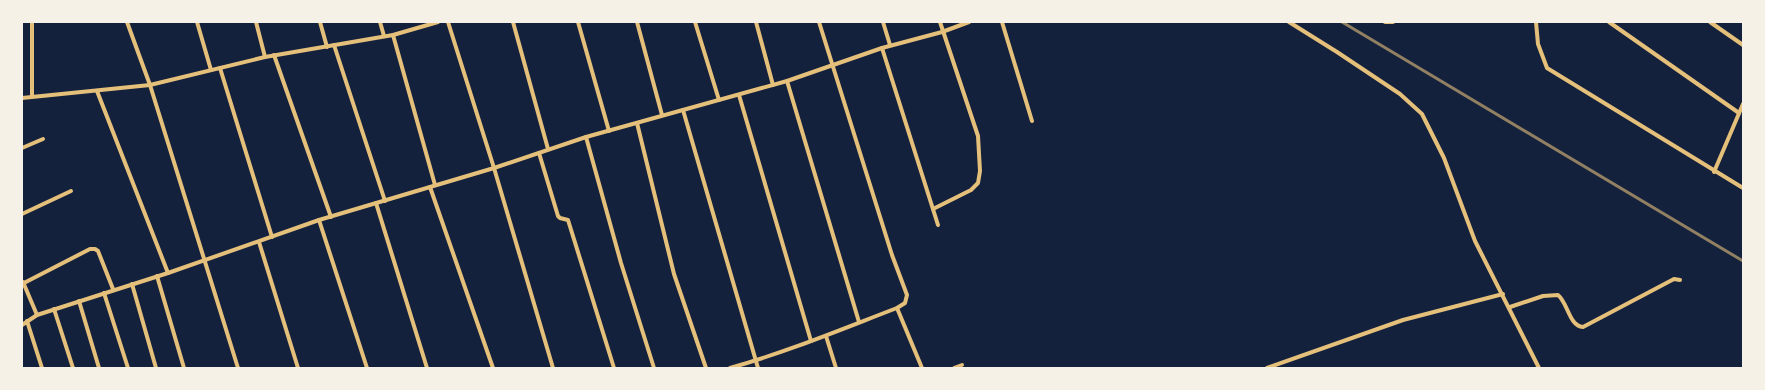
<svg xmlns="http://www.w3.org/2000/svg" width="1765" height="390" font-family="Rubik,sans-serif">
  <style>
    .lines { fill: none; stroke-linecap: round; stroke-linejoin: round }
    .minor { stroke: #e5c07b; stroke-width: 4 }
    .rail { stroke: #918062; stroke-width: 3 }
  </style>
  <rect width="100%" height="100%" fill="#14213d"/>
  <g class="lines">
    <!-- minor -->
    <g class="minor">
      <path d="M32,22V97"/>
      <path d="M127,22L150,85L238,368"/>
      <path d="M197,22L211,70"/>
      <path d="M256,22L265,57"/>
      <path d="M320,22L327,47"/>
      <path d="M380,22L384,36"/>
      <path d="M448,22L494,168L553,368"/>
      <path d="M513,22L548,149"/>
      <path d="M578,22L609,131"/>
      <path d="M637,22L662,115"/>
      <path d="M695,22L719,100"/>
      <path d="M756,22L773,85"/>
      <path d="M883,22L890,45"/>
      <path d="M1002,22L1032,121"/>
      <path d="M1289,22L1337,52L1400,94L1422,114L1444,158L1475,241L1539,368"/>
      <path d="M1385,22H1393"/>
      <path d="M1536,22L1538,44L1547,68L1743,188"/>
      <path d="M1609,22L1739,113"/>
      <path d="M1710,22L1743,45"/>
      <path d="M393,35L435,185"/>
      <path d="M334,45L385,201"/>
      <path d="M882,48L938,225"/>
      <path d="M274,55L331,217"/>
      <path d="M220,68L272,237"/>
      <path d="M787,81L859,322"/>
      <path d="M97,91L168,273"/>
      <path d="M739,95L811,341"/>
      <path d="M22,98L150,85L265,57L393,35L438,22"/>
      <path d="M683,110L758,368"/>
      <path d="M637,123L674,274L706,368"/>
      <path d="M586,137L621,263L654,368"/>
      <path d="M22,148L43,139"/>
      <path d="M539,153L558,216L560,218L568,220L614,368"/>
      <path d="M1714,172L1743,104"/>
      <path d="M430,187L493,368"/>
      <path d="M376,203L427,368"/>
      <path d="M933,209L971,190L978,183L980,171L978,136L940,22"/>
      <path d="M22,214L71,191"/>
      <path d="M319,220L367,368"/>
      <path d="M259,242L298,368"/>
      <path d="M157,276L184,368"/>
      <path d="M23,282L37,315"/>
      <path d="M22,284L90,249H95L98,251L113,289"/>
      <path d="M132,284L156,368"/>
      <path d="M104,293L128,368"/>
      <path d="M79,301L99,368"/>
      <path d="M1510,307L1543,296L1558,295C1568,303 1569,326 1583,327L1674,279L1680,280"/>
      <path d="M897,308L922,368"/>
      <path d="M54,309L73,368"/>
      <path d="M27,321L42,368"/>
      <path d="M22,325L37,315L168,273L319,220L494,168L586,137L787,81L882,48L942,32L969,22"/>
      <path d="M826,336L836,368"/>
      <path d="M730,368C787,352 842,329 897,308L905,303L907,295L892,255L819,22"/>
      <path d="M954,368L962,365"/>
      <path d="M1267,368L1403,320L1503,294"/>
    </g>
    <!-- rail -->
    <path class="rail" d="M1342,22L1743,261"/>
  </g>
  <!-- border -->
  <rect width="1765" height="390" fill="none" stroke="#f6f1e7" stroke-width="46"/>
</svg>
